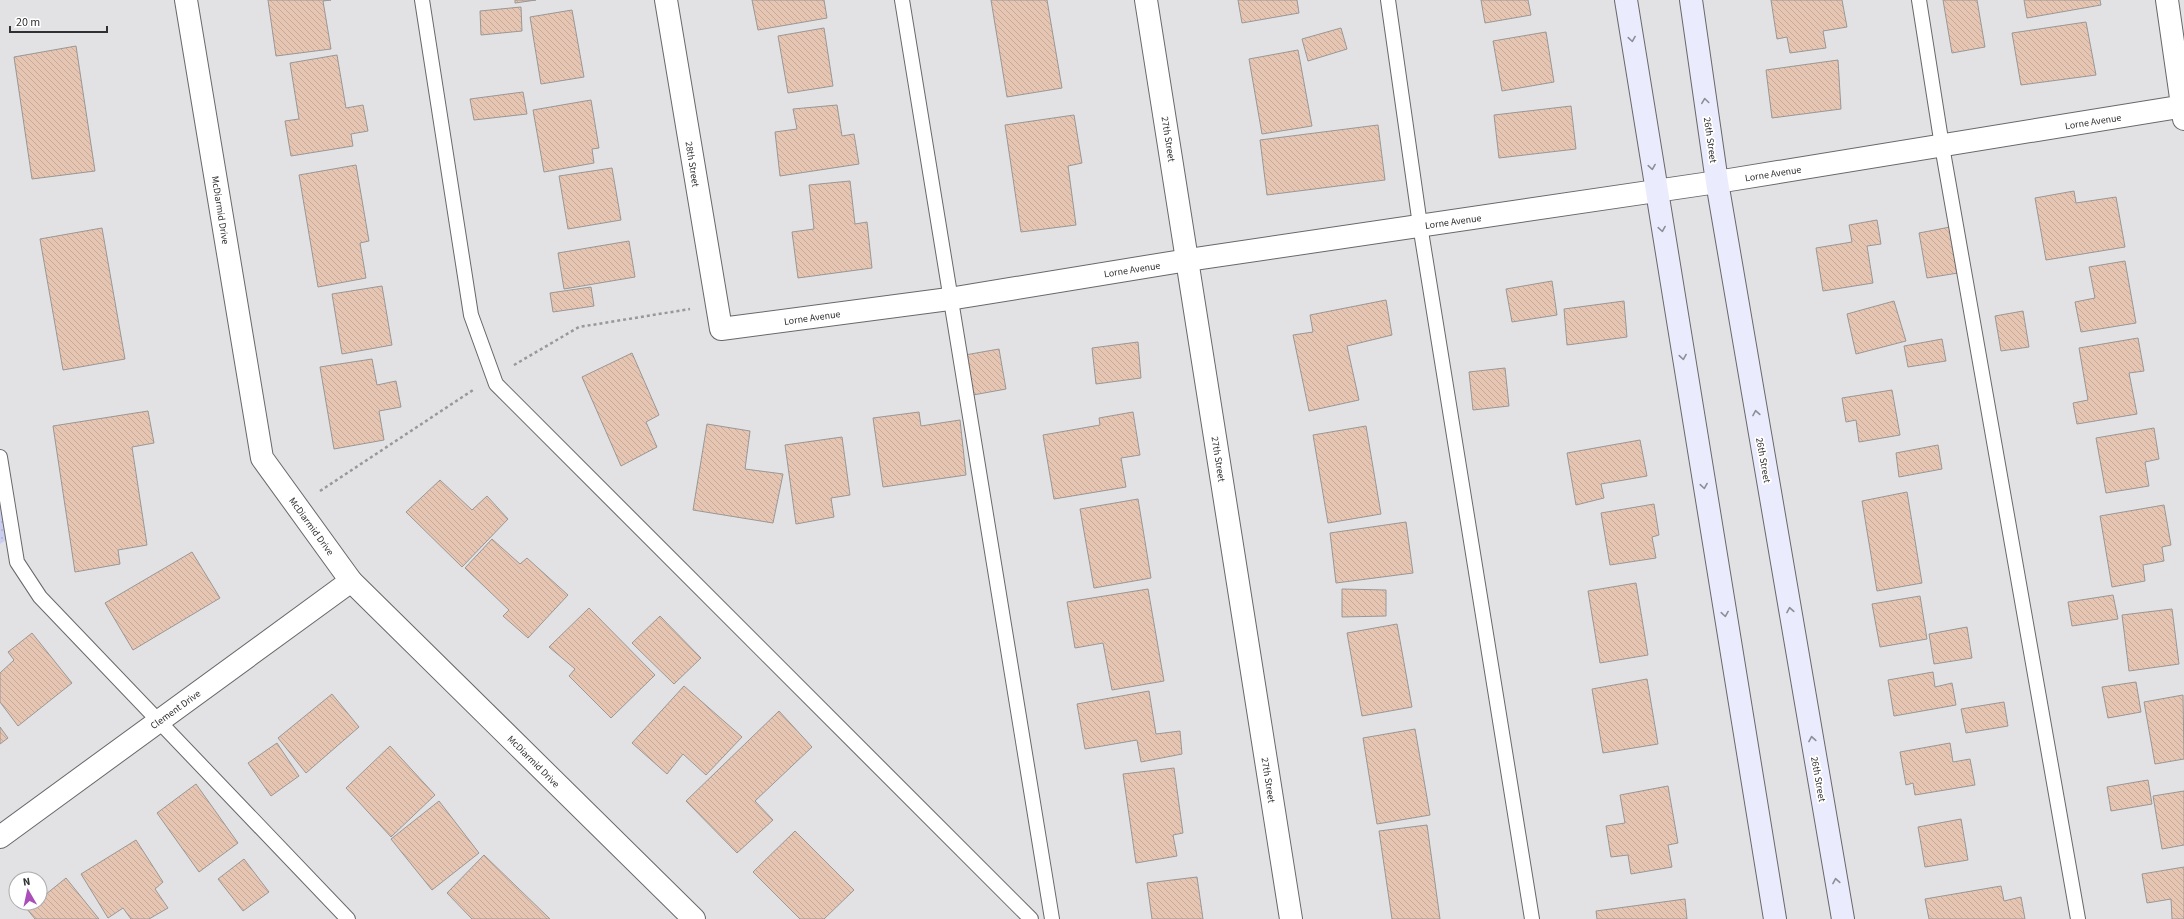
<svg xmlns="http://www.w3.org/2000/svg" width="2184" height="919" font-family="'Source Sans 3',sans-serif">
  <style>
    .grass { fill: url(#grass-dots) }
    .building { fill: url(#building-back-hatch); stroke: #9a9795 }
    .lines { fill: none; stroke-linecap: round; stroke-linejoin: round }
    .lane-casing { stroke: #68686b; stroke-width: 16 }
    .street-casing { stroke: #68686b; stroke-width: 24 }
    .secondary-casing { stroke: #68686b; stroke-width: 24 }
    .path { stroke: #98989b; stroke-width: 2.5; stroke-dasharray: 3 3; stroke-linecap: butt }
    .lane { stroke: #fff; stroke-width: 14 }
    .street { stroke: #fff; stroke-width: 22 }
    .secondary { stroke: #eaecfe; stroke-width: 22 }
    .oneway { stroke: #8d8e98 }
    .labels { text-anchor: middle; stroke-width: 3.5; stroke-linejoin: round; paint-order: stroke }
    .street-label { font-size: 10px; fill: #303032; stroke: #fff }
  </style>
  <defs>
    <pattern id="grass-dots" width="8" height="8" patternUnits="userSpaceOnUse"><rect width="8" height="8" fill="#ccceef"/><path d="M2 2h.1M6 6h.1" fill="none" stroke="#b0b1cd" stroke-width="1.8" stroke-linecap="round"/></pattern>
    <pattern id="building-back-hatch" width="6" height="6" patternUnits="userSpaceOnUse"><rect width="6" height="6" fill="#e7c5b3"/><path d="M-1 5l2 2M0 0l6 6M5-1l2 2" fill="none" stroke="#c6aa9a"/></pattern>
  </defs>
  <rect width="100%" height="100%" fill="#e2e2e5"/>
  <!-- grass -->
  <path class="grass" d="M0,478L11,537L0,544Z"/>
  <!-- building -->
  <g class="building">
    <path d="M268,0H331L323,1L331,49L276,56Z"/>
    <path d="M515,0H536L515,3Z"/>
    <path d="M752,0H824L827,18L758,30Z"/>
    <path d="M991,0H1047L1062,88L1007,97Z"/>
    <path d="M1238,0H1297L1299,13L1242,23Z"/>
    <path d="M1481,0H1528L1531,15L1485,23Z"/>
    <path d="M1771,0H1842L1847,27L1823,31L1826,48L1790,53L1787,37L1777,39Z"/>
    <path d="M1943,0H1977L1985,47L1952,53Z"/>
    <path d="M2024,0H2100L2101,5L2027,18Z"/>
    <path d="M521,7L522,31L481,35L480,11Z"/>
    <path d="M572,10L584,77L541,84L530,17Z"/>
    <path d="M2086,22L2096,75L2021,85L2012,33Z"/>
    <path d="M824,28L833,86L788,93L778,36Z"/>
    <path d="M1341,28L1347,49L1308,61L1302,39Z"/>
    <path d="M1546,32L1554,82L1502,91L1493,41Z"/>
    <path d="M76,46L95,171L32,179L14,57Z"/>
    <path d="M1298,50L1312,126L1262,134L1249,59Z"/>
    <path d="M337,55L346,108L363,105L368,131L351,134L353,146L291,156L285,121L299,119L290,63Z"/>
    <path d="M1838,60L1841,109L1772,118L1766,70Z"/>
    <path d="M523,92L527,114L474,120L470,99Z"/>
    <path d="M591,100L599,148L592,149L594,163L544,172L533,110Z"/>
    <path d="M837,105L842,136L854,134L859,164L780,176L775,132L797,129L793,109Z"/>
    <path d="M1571,106L1576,149L1499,158L1494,115Z"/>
    <path d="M1074,115L1082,163L1068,166L1076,225L1021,232L1005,125Z"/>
    <path d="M1378,125L1385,180L1267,195L1260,140Z"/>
    <path d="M356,165L369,241L360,243L366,278L318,287L299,175Z"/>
    <path d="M612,168L621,220L568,229L559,176Z"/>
    <path d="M850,181L855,224L867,222L872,268L798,278L792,232L814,229L809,185Z"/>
    <path d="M2074,191L2076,203L2116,197L2125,247L2046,260L2035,198Z"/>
    <path d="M1877,220L1881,244L1867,246L1873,283L1823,291L1816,248L1852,242L1849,225Z"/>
    <path d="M1950,227L1958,273L1927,278L1919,233Z"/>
    <path d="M102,228L125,359L63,370L40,239Z"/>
    <path d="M629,241L635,277L564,289L558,253Z"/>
    <path d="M2125,261L2136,323L2081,332L2075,302L2095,298L2089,267Z"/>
    <path d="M1552,281L1557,315L1512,322L1506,289Z"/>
    <path d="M382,286L392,345L342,354L332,294Z"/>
    <path d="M591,287L594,306L553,312L550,293Z"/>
    <path d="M1386,300L1392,335L1347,346L1359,400L1309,411L1293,335L1313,332L1310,315Z"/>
    <path d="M1624,301L1627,337L1567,345L1564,309Z"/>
    <path d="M1894,301L1906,341L1856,354L1847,314Z"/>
    <path d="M2023,311L2029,347L2001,351L1995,316Z"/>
    <path d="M2138,338L2144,371L2129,373L2137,414L2077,424L2073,403L2088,400L2079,348Z"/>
    <path d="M1942,339L1946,361L1908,367L1904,346Z"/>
    <path d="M1138,342L1141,378L1096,384L1092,348Z"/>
    <path d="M999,349L1006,389L973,395L965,355Z"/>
    <path d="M632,353L659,415L646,422L657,447L621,466L582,377Z"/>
    <path d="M372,359L377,385L396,381L401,407L379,411L384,440L334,449L320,367Z"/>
    <path d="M1505,368L1509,406L1473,410L1469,372Z"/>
    <path d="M1892,390L1900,435L1859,442L1856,420L1846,422L1842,398Z"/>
    <path d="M148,411L154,443L132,447L147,545L118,550L120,564L75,572L53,426Z"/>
    <path d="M919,412L921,426L960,420L966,475L883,487L873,418Z"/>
    <path d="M1133,412L1140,455L1121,458L1126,487L1054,499L1043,435L1100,425L1099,418Z"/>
    <path d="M707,424L750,431L745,469L783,474L773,523L693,510Z"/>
    <path d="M1366,426L1381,514L1328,523L1313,435Z"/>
    <path d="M2154,428L2159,459L2145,462L2149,486L2106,493L2096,438Z"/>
    <path d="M842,437L850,495L831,498L834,517L796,524L785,445Z"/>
    <path d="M1640,440L1647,476L1601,484L1604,498L1576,505L1567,453Z"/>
    <path d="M1938,445L1942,469L1899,477L1896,453Z"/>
    <path d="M440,480L472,510L487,496L508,519L462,567L406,512Z"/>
    <path d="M1907,492L1922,583L1877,591L1862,501Z"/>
    <path d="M1138,499L1151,578L1094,588L1080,509Z"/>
    <path d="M1654,504L1659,535L1652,537L1656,558L1610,565L1601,513Z"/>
    <path d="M2164,505L2171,545L2162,547L2164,561L2143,565L2145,581L2112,587L2100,516Z"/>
    <path d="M1406,522L1413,573L1336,583L1330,533Z"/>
    <path d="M492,539L520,564L527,558L568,595L528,638L503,616L509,610L465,568Z"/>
    <path d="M192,552L220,598L133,650L105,603Z"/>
    <path d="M1636,583L1648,655L1600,663L1588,591Z"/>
    <path d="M1148,589L1164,681L1112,690L1103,643L1075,648L1067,602Z"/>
    <path d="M1342,589L1386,590V616L1342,617Z"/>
    <path d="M2113,595L2118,619L2072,626L2068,602Z"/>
    <path d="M1920,596L1927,639L1880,647L1872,604Z"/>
    <path d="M589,608L655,675L611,718L569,676L575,669L549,647Z"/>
    <path d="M2172,609L2179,664L2129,671L2122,615Z"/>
    <path d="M660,616L701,658L674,684L632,643Z"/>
    <path d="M1397,624L1412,707L1362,716L1347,633Z"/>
    <path d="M1967,627L1972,658L1934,664L1929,634Z"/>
    <path d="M32,633L72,683L18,726L0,702V673L14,660L8,652Z"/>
    <path d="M1933,672L1935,687L1952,683L1956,705L1894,716L1888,680Z"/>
    <path d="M1647,679L1658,744L1603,753L1592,689Z"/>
    <path d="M2136,682L2141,712L2108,718L2102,687Z"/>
    <path d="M684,686L742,737L706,775L683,754L667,774L632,743Z"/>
    <path d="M1149,691L1156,734L1180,731L1182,754L1141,762L1137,740L1085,749L1077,704Z"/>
    <path d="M332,694L359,727L306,773L278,738Z"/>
    <path d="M2183,695L2184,759L2155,764L2144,702Z"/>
    <path d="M2004,702L2008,726L1966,733L1961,709Z"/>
    <path d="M779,711L812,747L755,801L773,820L737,853L686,801Z"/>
    <path d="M0,727L8,738L0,744Z"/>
    <path d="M1415,729L1430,815L1377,824L1363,738Z"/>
    <path d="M277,743L299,776L271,796L248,763Z"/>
    <path d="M1950,743L1953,762L1970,759L1975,785L1915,795L1913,783L1906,785L1900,752Z"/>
    <path d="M390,746L435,795L391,837L346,788Z"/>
    <path d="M1174,768L1183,833L1173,835L1177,856L1136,863L1123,774Z"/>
    <path d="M2148,780L2152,804L2111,811L2107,787Z"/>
    <path d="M196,784L238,843L199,872L157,813Z"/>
    <path d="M1668,786L1678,843L1668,845L1672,867L1631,874L1628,855L1611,857L1606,826L1625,823L1620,795Z"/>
    <path d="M2184,791V845L2162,849L2153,796Z"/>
    <path d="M439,801L479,853L432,890L391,839Z"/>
    <path d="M1961,819L1968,860L1925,867L1918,827Z"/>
    <path d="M1427,825L1440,919H1392L1379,831Z"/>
    <path d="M795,831L854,890L824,919H800L753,872Z"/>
    <path d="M136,840L163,882L155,889L168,908L149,919H131L123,908L108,918L81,874Z"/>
    <path d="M484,855L550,919H472L447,893Z"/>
    <path d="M244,859L269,892L243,911L218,879Z"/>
    <path d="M2184,867V919H2172L2171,899L2147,903L2142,874Z"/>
    <path d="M1197,877L1203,919H1152L1147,883Z"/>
    <path d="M66,878L99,919H35L27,909L35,903H40V899Z"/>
    <path d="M2001,886L2004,901L2021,897L2025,919H1929L1925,899Z"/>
    <path d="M1685,899L1687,919H1597L1596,911Z"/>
  </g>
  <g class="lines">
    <!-- lane casing -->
    <g class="lane-casing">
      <g id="lane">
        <path d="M422,0L471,315L496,384L1031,919"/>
        <path d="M902,0L1052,919"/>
        <path d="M1388,0L1420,225L1532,919"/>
        <path d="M1919,0L1942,146L2078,919"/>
        <path d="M0,457L17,562L40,597L348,919"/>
      </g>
    </g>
    <!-- street casing -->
    <g class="street-casing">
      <g id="street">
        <path d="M186,0L262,458L351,581L694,919"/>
        <path d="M666,0L721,329L949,299L1188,260L1717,182L2184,106"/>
        <path d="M1146,0L1291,919"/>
        <path d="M2167,0L2184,119"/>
        <path d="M0,837L351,581"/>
      </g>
    </g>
    <!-- secondary casing -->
    <g class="secondary-casing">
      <g id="secondary">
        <path d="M1626,0L1775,919"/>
        <path d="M1691,0L1717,182L1843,919"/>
      </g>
    </g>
    <!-- path -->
    <g class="path">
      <path d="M514,365L579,327L690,309"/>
      <path d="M320,491L473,390"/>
    </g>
    <!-- lane -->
    <use href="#lane" class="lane"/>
    <!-- street -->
    <use href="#street" class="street"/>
    <!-- secondary -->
    <use href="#secondary" class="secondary"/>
  </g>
  <!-- one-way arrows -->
  <defs><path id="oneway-chevron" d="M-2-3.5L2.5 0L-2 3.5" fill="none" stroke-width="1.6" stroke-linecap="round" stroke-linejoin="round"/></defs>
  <g class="oneway">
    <use href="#oneway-chevron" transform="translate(1632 39) rotate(81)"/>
    <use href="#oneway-chevron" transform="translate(1705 101) rotate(-98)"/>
    <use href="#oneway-chevron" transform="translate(1652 167) rotate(81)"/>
    <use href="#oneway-chevron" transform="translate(1662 229) rotate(81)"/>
    <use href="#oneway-chevron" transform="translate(1683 357) rotate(81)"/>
    <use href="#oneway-chevron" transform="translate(1756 413) rotate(-100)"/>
    <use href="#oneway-chevron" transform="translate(1704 486) rotate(81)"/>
    <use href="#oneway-chevron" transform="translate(1790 610) rotate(-100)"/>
    <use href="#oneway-chevron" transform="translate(1725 614) rotate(81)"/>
    <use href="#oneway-chevron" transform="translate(1812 739) rotate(-100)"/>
    <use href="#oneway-chevron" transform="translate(1836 881) rotate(-100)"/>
  </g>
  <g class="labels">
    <!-- street labels -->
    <g class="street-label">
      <text transform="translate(2093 121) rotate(-9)" y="4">Lorne Avenue</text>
      <text transform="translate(1169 139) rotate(81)" y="4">27th Street</text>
      <text transform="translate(1711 140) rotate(82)" y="4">26th Street</text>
      <text transform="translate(693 164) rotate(81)" y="4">28th Street</text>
      <text transform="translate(1773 173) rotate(-9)" y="4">Lorne Avenue</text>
      <text transform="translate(221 210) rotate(81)" y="4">McDiarmid Drive</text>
      <text transform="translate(1453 221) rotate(-8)" y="4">Lorne Avenue</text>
      <text transform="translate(1132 269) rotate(-9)" y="4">Lorne Avenue</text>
      <text transform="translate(812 317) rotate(-8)" y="4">Lorne Avenue</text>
      <text transform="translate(1219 459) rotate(81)" y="4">27th Street</text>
      <text transform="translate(1764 460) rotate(80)" y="4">26th Street</text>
      <text transform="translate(312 526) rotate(54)" y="4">McDiarmid Drive</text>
      <text transform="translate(175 709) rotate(-36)" y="4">Clement Drive</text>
      <text transform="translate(534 761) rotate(45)" y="4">McDiarmid Drive</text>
      <text transform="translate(1819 779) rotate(80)" y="4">26th Street</text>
      <text transform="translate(1269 780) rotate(81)" y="4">27th Street</text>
    </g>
  </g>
  <!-- north arrow -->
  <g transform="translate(28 891) rotate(351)"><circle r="19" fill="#ffffff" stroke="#acacad"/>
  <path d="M0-3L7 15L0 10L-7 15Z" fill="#aa4fba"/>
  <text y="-6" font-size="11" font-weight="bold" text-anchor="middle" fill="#303032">N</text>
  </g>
  <!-- scale -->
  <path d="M10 26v6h97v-6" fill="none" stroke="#303032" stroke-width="2"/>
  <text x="16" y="26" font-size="12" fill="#303032" stroke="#ffffff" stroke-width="3" paint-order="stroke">20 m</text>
</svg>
